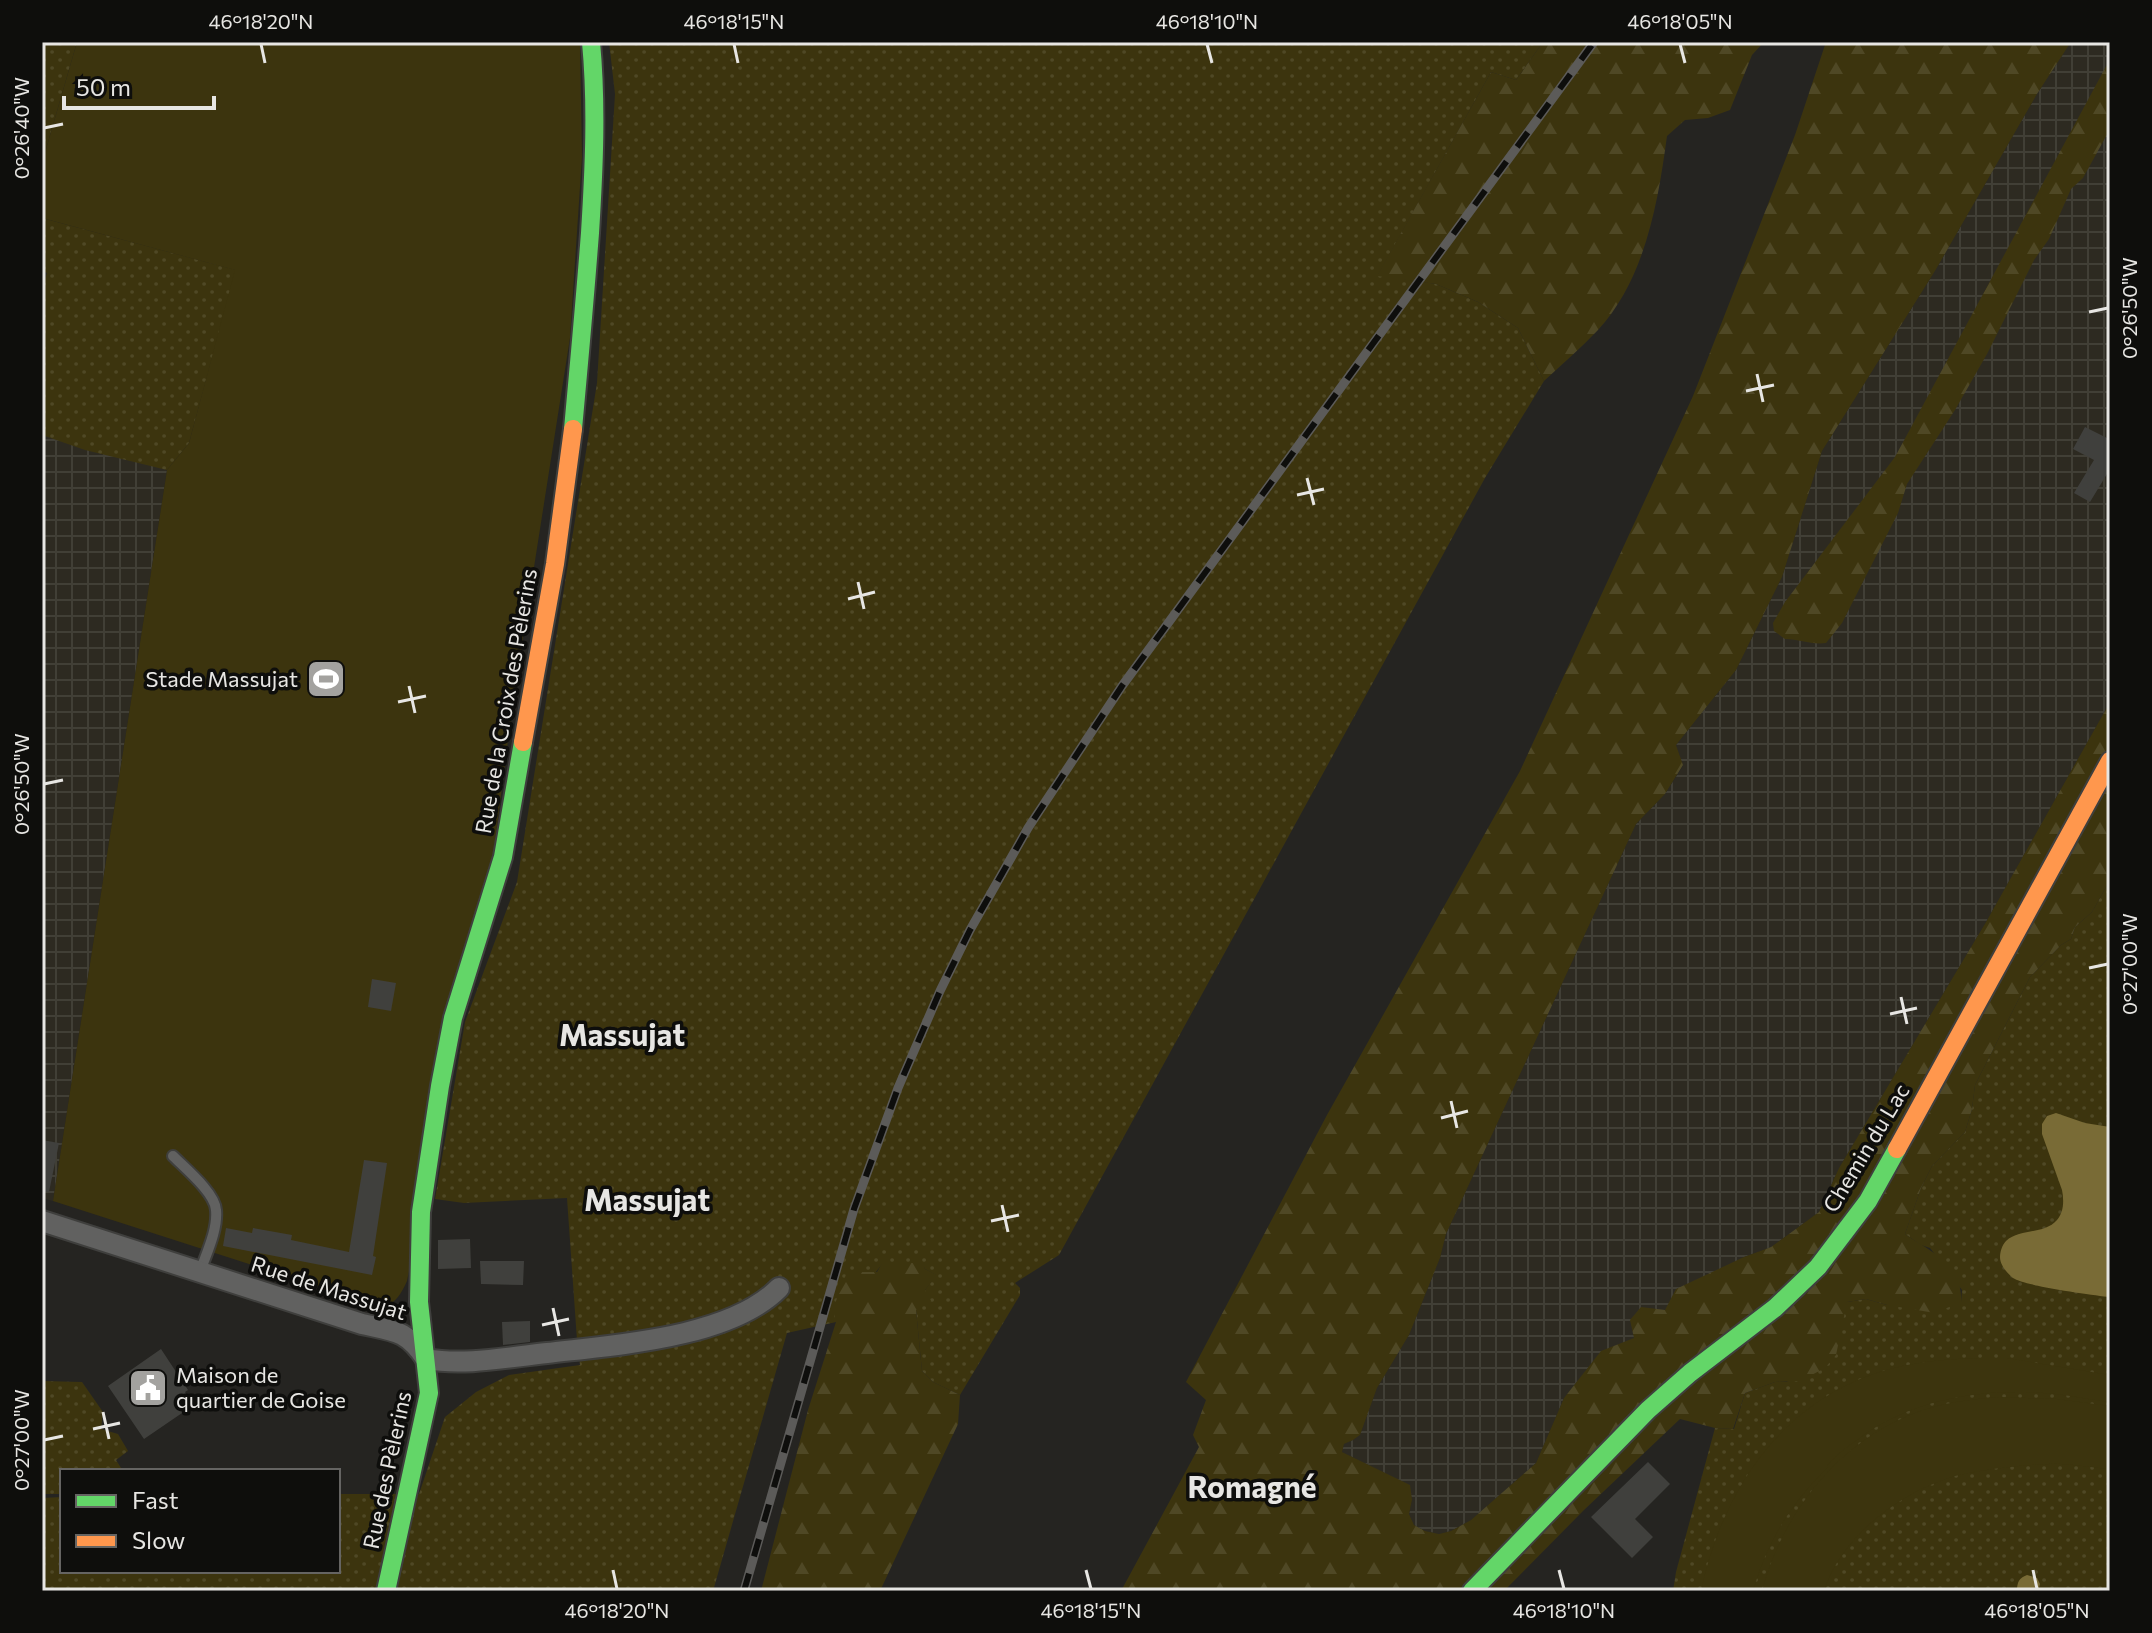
<svg xmlns="http://www.w3.org/2000/svg" width="2152" height="1633" font-family="Commissioner,sans-serif">
  <style>
    .industrial { fill: url(#industrial-grid) }
    .green { fill: url(#green-dots) }
    .forest { fill: url(#forest-firs) }
    .pitch { fill: #3c340e }
    .water { fill: #796b36 }
    .building { fill: #40403d }
    .lines { fill: none; stroke-linecap: round; stroke-linejoin: round }
    .lane-casing { stroke: #3f3f3d; stroke-width: 14 }
    .street-casing { stroke: #3f3f3d; stroke-width: 24 }
    .fast-casing { stroke: #3f3f3d; stroke-width: 22 }
    .slow-casing { stroke: #3f3f3d; stroke-width: 22 }
    .lane { stroke: #616160; stroke-width: 10 }
    .street { stroke: #616160; stroke-width: 20 }
    .fast { stroke: #63d668; stroke-width: 18 }
    .slow { stroke: #ff974d; stroke-width: 18 }
    .rail-casing { stroke: #5c5b59; stroke-width: 9 }
    .rail { stroke: #0e0e0c; stroke-width: 6; stroke-dasharray: 18; stroke-linecap: butt }
    .ticks { fill: none; stroke: #e7e6e3; stroke-width: 3 }
    .labels { text-anchor: middle; stroke-width: 7; stroke-linejoin: round; paint-order: stroke }
    .poi-label { font-size: 22px; fill: #e7e6e3; stroke: #0e0e0c; text-anchor: end }
    .street-label { font-size: 22px; fill: #e7e6e3; stroke: #0e0e0c }
    .district-label { font-size: 30px; font-weight: bold; fill: #e7e6e3; stroke: #0e0e0c }
    .neatline { fill: none; stroke: #e7e6e3; stroke-width: 3 }
    .ticks-label { font-size: 20px; text-anchor: middle; fill: #e7e6e3 }
  </style>
  <defs>
    <pattern id="industrial-grid" width="8" height="8" patternUnits="userSpaceOnUse" patternTransform="scale(2)"><rect width="8" height="8" fill="#2d2a21"/><path d="M0 4h8M4 0v8" fill="none" stroke="#413f36"/></pattern>
    <pattern id="green-dots" width="8" height="8" patternUnits="userSpaceOnUse" patternTransform="scale(2)"><rect width="8" height="8" fill="#3c340e"/><path d="M2 2h.1M6 6h.1" fill="none" stroke="#4f4825" stroke-width="1.8" stroke-linecap="round"/></pattern>
    <pattern id="forest-firs" width="22" height="20" patternUnits="userSpaceOnUse" patternTransform="scale(2)"><rect width="22" height="20" fill="#3c340e"/><path d="M5 1l3.5 6h-7zM16 11l3.5 6h-7z" fill="#4f4825"/></pattern>
  </defs>
  <rect width="100%" height="100%" fill="#252421"/>
  <!-- industrial -->
  <g class="industrial">
    <path d="M2071,42H2110V702L1986,922L1839,1168L1819,1212L1771,1247L1744,1257L1665,1310L1635,1338L1601,1352L1564,1398L1536,1463L1471,1520L1451,1531L1439,1534L1425,1531L1414,1525L1409,1514L1412,1500L1409,1485L1342,1452L1344,1444L1353,1440L1360,1435L1377,1388L1409,1335L1440,1258L1446,1234L1636,824L1665,794L1683,766L1676,745L1736,670L1782,577L1822,451L1935,271L2037,94Z"/>
    <path d="M42,219L236,270L167,470L53,1201L42,1198Z"/>
  </g>
  <!-- green -->
  <g class="green">
    <path d="M42,42H77L42,163Z"/>
    <path d="M609,42H1543L1516,80L1491,72L1378,275L1436,284L1478,302L1518,328L1544,381L1485,478L1059,1255L1015,1283L1020,1288V1295L960,1395L933,1382L922,1371L916,1310L925,1290L936,1275L925,1269L922,1263H883L836,1322L787,1333L713,1591H42V1498L62,1497V1571H338V1494H419L445,1417L476,1392L509,1375L580,1365L577,1340L567,1198L464,1203L435,1199L465,1022L517,882L597,383L615,94Z"/>
    <path d="M42,218L236,270L189,443L167,470L85,450L42,435V288L47,273L42,271Z"/>
    <path d="M2110,880V1591H1673L1676,1572L1715,1428L1734,1429L1745,1393L1775,1382H1787L1847,1302L1866,1299L1887,1305L1961,1302L1962,1290L1930,1248L1921,1245L1905,1234L1921,1188L1932,1166L1965,1132L1972,1109L1975,1085L2030,977L2061,945L2071,939L2075,927L2092,912Z"/>
    <path d="M42,1381L82,1382L103,1412L101,1429L118,1434L128,1451L116,1460L123,1471H62V1494H42Z"/>
  </g>
  <!-- forest -->
  <g class="forest">
    <path d="M1543,42H1764L1752,55L1730,110L1708,118L1685,120L1667,136C1658,203 1645,279 1598,330C1581,348 1562,364 1544,381L1518,328L1478,302L1436,284L1377,276L1491,72L1516,80Z"/>
    <path d="M1826,42H2071L2037,94L1935,271L1822,451L1782,577L1736,670L1676,745L1683,765L1665,794L1636,824L1446,1234L1440,1258L1409,1335L1377,1388L1360,1435L1353,1440L1344,1444L1342,1452L1410,1485L1412,1500L1409,1514L1414,1525L1425,1531L1439,1534L1451,1531L1471,1520L1536,1463L1564,1398L1601,1351L1634,1338L1630,1320L1641,1307L1665,1310L1676,1289L1744,1257L1771,1247L1819,1212L1839,1168L1986,922L2110,702V880L2092,912L2075,927L2071,939L2061,945L2030,977L1975,1085L1972,1109L1965,1132L1932,1166L1921,1188L1905,1234C1932,1253 1963,1264 1961,1302L1935,1313L1887,1305L1866,1299L1847,1302L1836,1355L1825,1368L1800,1381L1775,1382L1745,1393L1733,1429L1715,1428L1680,1419L1584,1510L1504,1591H1121L1199,1447L1193,1435L1206,1400L1186,1382L1327,1115L1520,771L1693,396L1795,135Z"/>
    <path d="M2110,59V129L2083,178L2071,189L2049,239L2034,260L1987,354L1955,410L1907,484L1898,513L1842,623L1826,643C1811,645 1800,639 1785,639L1774,631L1773,623L1785,602L1895,457Z"/>
    <path d="M882,1263H923L925,1269L937,1275L925,1290L931,1301L916,1310L922,1371L933,1382L960,1395L958,1424L880,1591H761L808,1410L836,1322L833,1309L847,1272H877Z"/>
  </g>
  <!-- pitch -->
  <g class="pitch">
    <path d="M77,42H580L582,157L570,338L513,701L494,850L407,1281C401,1294 397,1302 383,1307L53,1201L167,470L189,443L235,270L42,218V163Z"/>
    <path d="M1979,1358H2007L2110,1375V1402C2092,1400 2073,1396 2055,1394C1990,1387 1919,1397 1865,1434C1852,1444 1837,1453 1827,1466L1828,1467C1790,1505 1768,1540 1753,1591H1701C1723,1487 1786,1395 1894,1368C1922,1361 1950,1359 1979,1358Z"/>
    <path d="M2000,1397L2057,1399L2110,1406V1469C2090,1468 2069,1463 2049,1464C2022,1465 1977,1470 1952,1477C1899,1493 1841,1537 1824,1591H1762C1782,1515 1836,1445 1910,1415C1939,1403 1970,1399 2000,1397Z"/>
  </g>
  <!-- water -->
  <g class="water">
    <path d="M2056,1113L2085,1123L2110,1127V1297C2092,1295 2025,1286 2013,1278C2007,1273 2000,1265 2000,1257C2000,1252 2002,1245 2006,1241C2020,1228 2044,1235 2057,1220C2064,1212 2064,1200 2062,1190L2042,1134V1124L2047,1116Z"/>
    <path d="M2027,1575L2037,1578L2040,1584L2038,1591H2017C2017,1582 2019,1578 2027,1575Z"/>
  </g>
  <!-- building -->
  <g class="building">
    <path d="M2085,427L2107,438L2110,432V469L2090,502L2074,493L2094,460L2073,449Z"/>
    <path d="M372,979L396,983L391,1011L368,1007Z"/>
    <path d="M42,1140L59,1143L49,1192L42,1191Z"/>
    <path d="M364,1160L387,1163L373,1256L376,1257L372,1275L223,1246L226,1228L252,1233L253,1228L292,1235L291,1240L349,1252Z"/>
    <path d="M470,1239L471,1268L438,1269V1240Z"/>
    <path d="M480,1261H524L523,1285L481,1284Z"/>
    <path d="M530,1321V1342L503,1345L502,1322Z"/>
    <path d="M161,1349L188,1390L185,1392L191,1401L183,1407L185,1411L144,1439L108,1386Z"/>
    <path d="M1648,1462L1670,1484L1635,1519L1653,1537L1632,1558L1591,1517Z"/>
  </g>
  <g class="lines">
    <!-- lane casing -->
    <g class="lane-casing">
      <path id="lane" d="M173,1156C186,1169 215,1193 216,1210C218,1230 206,1254 200,1272"/>
    </g>
    <!-- street casing -->
    <g class="street-casing">
      <path id="street" d="M42,1221L362,1324C394,1331 407,1330 426,1359C465,1366 508,1357 547,1353C615,1345 730,1338 779,1288"/>
    </g>
    <!-- fast casing -->
    <g class="fast-casing">
      <g id="fast">
        <path d="M573,429C579,364 585,298 590,233C594,169 597,106 591,42"/>
        <path d="M386,1591L429,1393L419,1302L421,1212L440,1086L453,1018L503,857L523,742"/>
        <path d="M1472,1591L1648,1410L1690,1373L1775,1308L1818,1267L1868,1201L1897,1149"/>
      </g>
    </g>
    <!-- slow casing -->
    <g class="slow-casing">
      <g id="slow">
        <path d="M523,742L555,564L573,429"/>
        <path d="M1897,1149L2110,761"/>
      </g>
    </g>
    <!-- lane -->
    <use href="#lane" class="lane"/>
    <!-- street -->
    <use href="#street" class="street"/>
    <!-- fast -->
    <use href="#fast" class="fast"/>
    <!-- slow -->
    <use href="#slow" class="slow"/>
    <!-- rail casing -->
    <g class="rail-casing">
      <path id="rail" d="M744,1591L854,1209L898,1088L940,991L970,930L1028,828L1122,686L1594,42"/>
    </g>
    <!-- rail -->
    <use href="#rail" class="rail"/>
  </g>
  <!-- ticks -->
  <path class="ticks" d="M261,44L265,63M734,44L738,63M1207,44L1212,63M1680,44L1685,63M44,128L63,124M2089,312L2108,308M1757,374L1763,402M1746,391L1774,385M1307,478L1314,505M1297,495L1324,489M858,582L864,609M848,599L875,592M409,686L415,713M398,702L426,696M44,784L63,780M2089,968L2108,964M1901,997L1907,1024M1890,1014L1917,1008M1451,1101L1457,1128M1441,1118L1468,1111M1002,1205L1008,1232M991,1221L1019,1215M553,1308L559,1336M542,1325L569,1319M103,1412L109,1439M93,1429L120,1423M44,1440L63,1436M613,1570L617,1589M1086,1570L1091,1589M1559,1570L1564,1589M2033,1570L2037,1589"/>
  <!-- icons -->
  <defs>
    <g id="stadium-square" transform="scale(2)"><rect x="-9" y="-9" width="18" height="18" rx="4" fill="#a3a29f" stroke="#0e0e0c"/><path d="M0-5a6.5 5 0 1 0 0 10a6.5 5 0 1 0 0-10ZM-3.5-1.8h7v3.6h-7Z" fill="#fff"/></g>
    <g id="civic-square" transform="scale(2)"><rect x="-9" y="-9" width="18" height="18" rx="4" fill="#a3a29f" stroke="#0e0e0c"/><path d="M-.6-6.5H3V-4.5H.6V-3L4-1V1h2V6H-6V1h2V-1L-.6-3ZM-1.2 2.5V6h2.4V2.5Z" fill="#fff"/></g>
  </defs>
  <g fill-rule="evenodd">
    <use href="#stadium-square" x="326" y="679"/>
    <use href="#civic-square" x="148" y="1388"/>
  </g>
  <g class="labels">
    <!-- poi labels -->
    <g class="poi-label">
      <text x="298" y="687">Stade Massujat</text>
      <text x="176" y="1383" text-anchor="start">Maison de<tspan x="176" dy="25">quartier de Goise</tspan></text>
    </g>
    <!-- street labels -->
    <g class="street-label">
      <text transform="translate(506 701) rotate(-80)" y="8">Rue de la Croix des Pèlerins</text>
      <text transform="translate(1866 1148) rotate(-59)" y="8">Chemin du Lac</text>
      <text transform="translate(329 1288) rotate(18)" y="8">Rue de Massujat</text>
      <text transform="translate(387 1470) rotate(-78)" y="8">Rue des Pèlerins</text>
    </g>
    <!-- district labels -->
    <g class="district-label">
      <text x="622" y="1046">Massujat</text>
      <text x="647" y="1211">Massujat</text>
      <text x="1252" y="1498">Romagné</text>
    </g>
  </g>
  <!-- border -->
  <rect width="2152" height="1633" fill="none" stroke="#0e0e0c" stroke-width="88"/>
  <!-- legend -->
  <rect x="60" y="1469" width="280" height="104" fill="#0e0e0c" stroke="#656462" stroke-width="2"/>
  <rect x="76" y="1495" width="40" height="12" fill="#63d668" stroke="#656462" stroke-width="2"/>
  <text x="132" y="1509" font-size="24" fill="#e7e6e3">Fast</text>
  <rect x="76" y="1535" width="40" height="12" fill="#ff974d" stroke="#656462" stroke-width="2"/>
  <text x="132" y="1549" font-size="24" fill="#e7e6e3">Slow</text>
  <!-- scale -->
  <path d="M64 96v12h150v-12" fill="none" stroke="#e7e6e3" stroke-width="4"/>
  <text x="76" y="96" font-size="24" fill="#e7e6e3" stroke="#0e0e0c" stroke-width="6" paint-order="stroke">50 m</text>
  <rect x="44" y="44" width="2064" height="1545" class="neatline"/>
  <g class="ticks-label">
    <text x="261" y="29">46°18'20"N</text>
    <text x="734" y="29">46°18'15"N</text>
    <text x="1207" y="29">46°18'10"N</text>
    <text x="1680" y="29">46°18'05"N</text>
    <text transform="translate(22 128) rotate(-90)" y="7">0°26'40"W</text>
    <text transform="translate(2130 308) rotate(-90)" y="7">0°26'50"W</text>
    <text transform="translate(22 784) rotate(-90)" y="7">0°26'50"W</text>
    <text transform="translate(2130 964) rotate(-90)" y="7">0°27'00"W</text>
    <text transform="translate(22 1440) rotate(-90)" y="7">0°27'00"W</text>
    <text x="617" y="1618">46°18'20"N</text>
    <text x="1091" y="1618">46°18'15"N</text>
    <text x="1564" y="1618">46°18'10"N</text>
    <text x="2037" y="1618">46°18'05"N</text>
  </g>
</svg>
